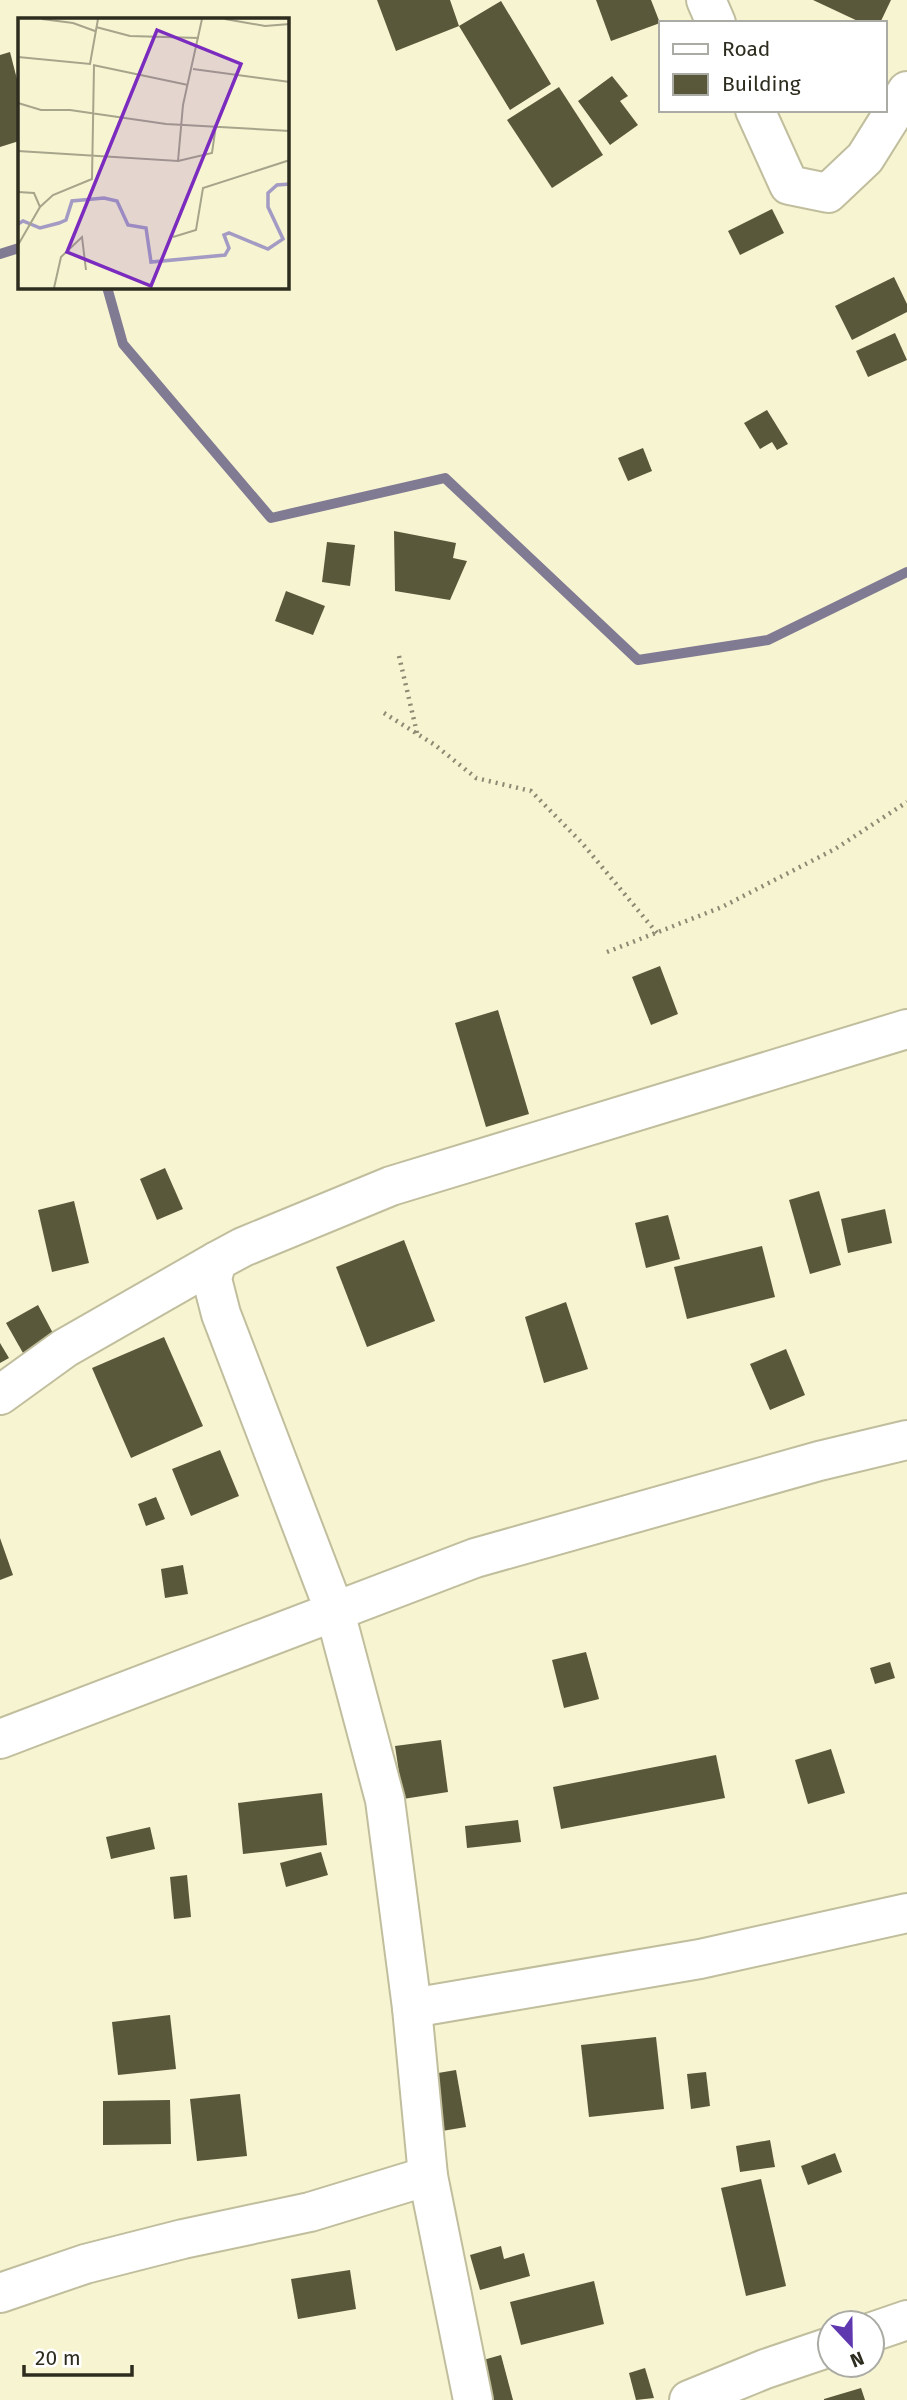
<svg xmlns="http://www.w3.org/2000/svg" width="907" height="2400" font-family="'Fira Sans',sans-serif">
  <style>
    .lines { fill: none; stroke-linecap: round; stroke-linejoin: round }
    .stream { stroke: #807a92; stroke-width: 10 }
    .building { fill: #5a583a }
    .minor-casing { stroke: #c0be9d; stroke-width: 42 }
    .path { stroke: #8c8a73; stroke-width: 4.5; stroke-dasharray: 2 5; stroke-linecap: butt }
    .minor { stroke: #fff; stroke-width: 38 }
    .inset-river { fill: none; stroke: #a39bc4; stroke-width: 3.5 }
    .inset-road { fill: none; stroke: #a6a48a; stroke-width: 2 }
    .view { fill: #7b2cbf; fill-opacity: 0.15; stroke: #7b2cbf; stroke-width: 3.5 }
    .inset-edge { fill: none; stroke: #2d2c1f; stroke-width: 3.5 }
  </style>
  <rect width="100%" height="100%" fill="#f7f4d2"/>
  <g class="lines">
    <!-- stream -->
    <g class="stream">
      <path d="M0,254L19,248"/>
      <path d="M107,287L123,344L271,518L445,478L638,660L768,640L907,572"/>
    </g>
  </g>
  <!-- building -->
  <g class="building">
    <path d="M377,0H450L459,26L501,1L551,84L510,110L459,26L396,51Z"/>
    <path d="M596,0H651L660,23L611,41Z"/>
    <path d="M813,0H891L880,23H862Z"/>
    <path d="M10,52L19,87V141L0,147V55Z"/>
    <path d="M612,76L628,96L620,101L638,125L610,145L578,101Z"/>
    <path d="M559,87L603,155L552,188L507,120Z"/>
    <path d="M772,209L784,233L740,255L728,231Z"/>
    <path d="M894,277L907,304V312L852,340L835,306Z"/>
    <path d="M895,333L907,360L868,377L856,351Z"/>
    <path d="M767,410L788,444L777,450L772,442L760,449L744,423Z"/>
    <path d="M643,448L652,471L628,481L618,458Z"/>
    <path d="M394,531L456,543L453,558L467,561L450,600L395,591Z"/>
    <path d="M327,542L355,545L350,586L322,582Z"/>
    <path d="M286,591L325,606L313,635L275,621Z"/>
    <path d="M660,966L678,1014L651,1025L632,977Z"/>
    <path d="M498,1010L529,1114L486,1127L455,1023Z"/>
    <path d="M165,1168L183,1209L157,1220L140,1179Z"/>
    <path d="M819,1191L841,1265L810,1274L789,1200Z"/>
    <path d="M74,1201L89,1263L52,1272L38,1210Z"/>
    <path d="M885,1209L892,1243L848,1253L841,1219Z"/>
    <path d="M668,1215L680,1259L646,1268L635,1223Z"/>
    <path d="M404,1240L435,1321L367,1347L336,1267Z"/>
    <path d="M762,1246L775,1297L687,1319L674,1267Z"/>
    <path d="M566,1302L588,1369L544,1383L525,1317Z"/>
    <path d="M38,1305L55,1337L23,1353L6,1323Z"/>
    <path d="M164,1337L203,1426L131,1458L92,1368Z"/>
    <path d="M0,1343L9,1358L0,1363Z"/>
    <path d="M786,1349L805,1395L770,1410L750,1364Z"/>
    <path d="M220,1450L239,1496L191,1516L172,1469Z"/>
    <path d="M156,1497L165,1519L146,1526L138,1504Z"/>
    <path d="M0,1538L13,1575L0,1580Z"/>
    <path d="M183,1565L188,1594L165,1598L161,1569Z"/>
    <path d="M586,1652L599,1699L564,1708L552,1660Z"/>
    <path d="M890,1662L895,1678L875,1684L870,1668Z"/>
    <path d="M441,1740L448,1792L403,1799L395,1746Z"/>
    <path d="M831,1749L845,1793L808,1804L795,1760Z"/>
    <path d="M716,1755L725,1798L561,1829L553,1787Z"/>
    <path d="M322,1793L327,1845L243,1854L238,1803Z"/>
    <path d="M518,1820L521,1842L467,1848L465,1826Z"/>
    <path d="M150,1827L155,1849L111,1859L106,1837Z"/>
    <path d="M321,1852L328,1875L286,1887L280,1863Z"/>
    <path d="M187,1875L191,1917L174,1919L170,1877Z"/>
    <path d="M170,2015L176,2069L118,2075L112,2022Z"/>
    <path d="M656,2037L664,2109L589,2117L581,2045Z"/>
    <path d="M456,2070L466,2127L442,2131L432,2074Z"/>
    <path d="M706,2072L710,2106L691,2109L687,2074Z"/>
    <path d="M240,2094L247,2156L197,2161L190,2099Z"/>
    <path d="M170,2100L171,2144L103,2145V2101Z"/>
    <path d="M770,2140L775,2167L740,2172L736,2146Z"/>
    <path d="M835,2153L842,2172L808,2185L801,2166Z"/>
    <path d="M761,2179L786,2286L746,2296L721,2188Z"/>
    <path d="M501,2246L504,2259L524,2253L530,2276L480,2290L470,2255Z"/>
    <path d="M350,2270L356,2309L298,2319L291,2279Z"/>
    <path d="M594,2281L604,2324L521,2345L510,2302Z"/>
    <path d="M501,2355L513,2400H483L476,2362Z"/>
    <path d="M645,2368L654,2398L636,2400L629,2373Z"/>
    <path d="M861,2388L865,2400H824V2399Z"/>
  </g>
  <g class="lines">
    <!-- minor casing -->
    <g class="minor-casing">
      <g id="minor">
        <path d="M706,0L716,23"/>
        <path d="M755,110L789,185L828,193L865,158L907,91"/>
        <path d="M0,1395L65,1348L217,1261"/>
        <path d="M0,1739L475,1558L819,1461L907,1440"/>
        <path d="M412,2008L700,1959L907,1913"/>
        <path d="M0,2293L85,2264L183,2239L310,2212L428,2176"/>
        <path d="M872,2332L907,2320"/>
        <path d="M473,2400L428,2176L412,2008L385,1800L335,1612L221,1314L212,1279L217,1261L243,1247L391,1186L907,1029"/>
        <path d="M689,2400L765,2369L830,2347"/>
      </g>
    </g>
    <!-- path -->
    <g class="path">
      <path d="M399,656L417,733"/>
      <path d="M384,713L435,745L476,778L531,791L582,843L657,933"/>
      <path d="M607,952L722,907L835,849L907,802"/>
    </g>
    <!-- minor -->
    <use href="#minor" class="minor"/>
  </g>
  <!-- overview -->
  <g transform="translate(18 18)">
    <rect width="271" height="271" fill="#f7f4d2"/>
    <path class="inset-river" d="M0,206L5,203L22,210L41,205L48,202L54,183L86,180L99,183L110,207L128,210L133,244L207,237L211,230L206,217L211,215L250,231L265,221L250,189V175L259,167L272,166"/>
    <path class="inset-road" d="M24,1L55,5L77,13M207,1L247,8L272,6M78,9L112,18L181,20M0,39L72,46L80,1M75,47L170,67M175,51L272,64M0,85L23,92H52L148,106L272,113M0,133L160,143L165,87L184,1M160,143L194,135L198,107M0,174L16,175L22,189M155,219L178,212L185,170L272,142M0,227L22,189L35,177L74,161L76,48M36,270L43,239L64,219L68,252"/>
    <path class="view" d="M139,12L223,46L133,268L49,234Z"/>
    <rect width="271" height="271" class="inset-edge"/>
  </g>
  <!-- legend -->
  <rect x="659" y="21" width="228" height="91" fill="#ffffff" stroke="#ababa5" stroke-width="2"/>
  <rect x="673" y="44" width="35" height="10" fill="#ffffff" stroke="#ababa5" stroke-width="2"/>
  <text x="722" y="56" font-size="21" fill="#2d2c1f">Road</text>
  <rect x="673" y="74" width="35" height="21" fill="#5a583a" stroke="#ababa5" stroke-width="2"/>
  <text x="722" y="91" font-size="21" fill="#2d2c1f">Building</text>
  <!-- north arrow -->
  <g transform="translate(851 2344) rotate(158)"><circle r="33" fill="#ffffff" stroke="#ababa5" stroke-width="2"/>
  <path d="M0-5L12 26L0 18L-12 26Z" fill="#5f37af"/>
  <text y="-10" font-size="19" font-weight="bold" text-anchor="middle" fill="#2d2c1f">N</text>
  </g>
  <!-- scale -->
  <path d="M24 2365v10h108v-10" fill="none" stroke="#2d2c1f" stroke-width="3.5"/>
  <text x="35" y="2365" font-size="21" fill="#2d2c1f" stroke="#ffffff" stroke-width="5" paint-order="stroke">20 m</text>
</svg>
